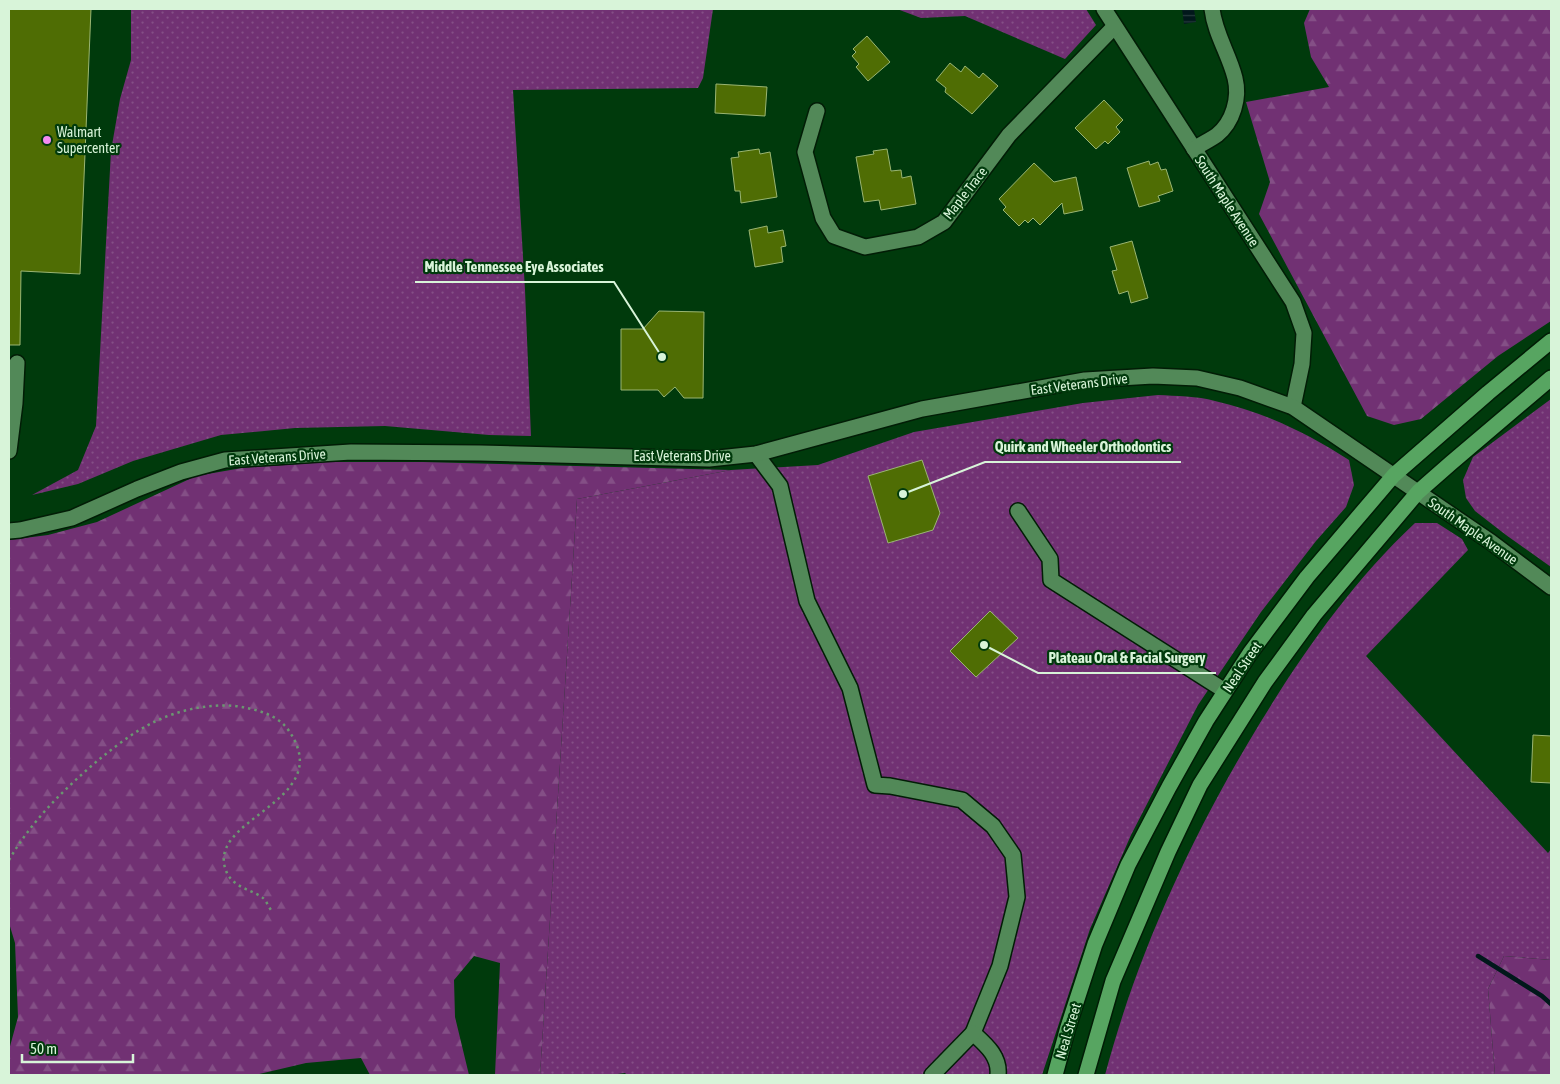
<svg xmlns="http://www.w3.org/2000/svg" width="1560" height="1084" font-family="'Asap Condensed',sans-serif">
  <style>
    .green { fill: url(#green-dots) }
    .forest { fill: url(#forest-firs) }
    .water { fill: url(#water-rules) }
    .lines { fill: none; stroke-linecap: round; stroke-linejoin: round }
    .stream { stroke: #01181b; stroke-width: 4.5 }
    .building { fill: #4f6d04; stroke: #9ab573 }
    .minor-casing { stroke: #021d06; stroke-width: 18 }
    .major-casing { stroke: #021d06; stroke-width: 18 }
    .path { stroke: #6b9671; stroke-width: 2.5; stroke-dasharray: 2.5 4; stroke-linecap: butt }
    .minor { stroke: #528958; stroke-width: 15 }
    .major { stroke: #57a561; stroke-width: 15 }
    .poi-dot { fill: #f28af3; stroke: #003a0c; stroke-width: 2 }
    .labels { text-anchor: middle; stroke-width: 4.5; stroke-linejoin: round; paint-order: stroke }
    .poi-label { font-size: 14px; fill: #d8f4d9; stroke: #003a0c; text-anchor: start }
    .street-label { font-size: 14px; fill: #d8f4d9; stroke: #003a0c }
    .leader { fill: none; stroke: #d8f4d9; stroke-width: 2 }
    .callout-dot { fill: #d8f4d9; stroke: #003a0c; stroke-width: 2 }
    .callout-label { font-size: 15px; text-anchor: middle; font-weight: bold; fill: #d8f4d9; stroke: #003a0c; stroke-width: 4.5; stroke-linejoin: round; paint-order: stroke }
  </style>
  <defs>
    <pattern id="green-dots" width="8" height="8" patternUnits="userSpaceOnUse" patternTransform="scale(1.25)"><rect width="8" height="8" fill="#713173"/><path d="M2 2h.1M6 6h.1" fill="none" stroke="#844f86" stroke-width="1.8" stroke-linecap="round"/></pattern>
    <pattern id="forest-firs" width="22" height="20" patternUnits="userSpaceOnUse" patternTransform="scale(1.25)"><rect width="22" height="20" fill="#713173"/><path d="M5 1l3.5 6h-7zM16 11l3.5 6h-7z" fill="#844f86"/></pattern>
    <pattern id="water-rules" width="6" height="5" patternUnits="userSpaceOnUse" patternTransform="scale(1.25)"><rect width="6" height="5" fill="#01181b"/><path d="M0 2.5h6" fill="none" stroke="#253a3c"/></pattern>
  </defs>
  <rect width="100%" height="100%" fill="#003a0c"/>
  <!-- green -->
  <g class="green">
    <path d="M131,9H713L703,78L698,88L513,90L525,290L531,436L489,435L385,426L295,428L221,435L133,461L78,484L32,495L78,470L96,426L111,151L120,99L131,60Z"/>
    <path d="M897,9H1086L1096,25L1065,59L965,16L921,18Z"/>
    <path d="M1158,395C1176,396 1197,396 1215,401C1264,412 1307,433 1349,460L1354,485L1346,507L1316,541L1261,612L1198,705L1131,835L1090,929L1042,1075H627L625,1073L610,1075H540L577,499L731,470L818,465L914,432L1083,403Z"/>
    <path d="M1551,399V567L1506,535L1475,511L1466,498L1463,480L1473,457Z"/>
    <path d="M1415,523H1437L1462,539L1468,550L1366,656L1548,853L1551,849V960L1504,956L1488,989L1495,1075H1105C1138,951 1193,833 1260,723C1304,651 1353,581 1415,523Z"/>
  </g>
  <!-- forest -->
  <g class="forest">
    <path d="M1310,9H1551V321L1498,356L1421,419L1394,425L1367,416L1259,214L1270,182L1246,102L1329,87L1311,57L1304,23Z"/>
    <path d="M327,462H423L731,470L577,499L540,1075H495L500,963L474,956L454,980L455,1017L469,1075H370L361,1058L306,1063L255,1075H9V1050L18,1017L15,943L9,923V540L48,535L97,522L196,476L242,468Z"/>
    <path d="M1504,956L1551,960V1075H1495L1488,989Z"/>
  </g>
  <!-- water -->
  <path class="water" d="M1182,9H1194L1196,22L1184,24Z"/>
  <g class="lines">
    <!-- stream -->
    <path class="stream" d="M1478,956L1542,996L1551,1004"/>
  </g>
  <!-- building -->
  <g class="building">
    <path d="M9,9H91L80,274L21,271L20,345H9Z"/>
    <path d="M867,36L890,62L868,81L856,67L859,64L852,56L856,52L853,49Z"/>
    <path d="M950,63L961,72L965,66L979,78L983,73L998,86L972,114L945,92L946,88L936,80Z"/>
    <path d="M716,84L767,87L765,116L715,113Z"/>
    <path d="M1104,100L1123,120L1116,127L1120,132L1108,144L1105,141L1096,149L1075,128Z"/>
    <path d="M759,149L760,154L770,152L777,197L741,203L740,191H735L731,158L739,157L738,152Z"/>
    <path d="M887,149L891,171L901,170L902,178L911,176L916,204L881,210L879,200L864,202L856,157L874,154L873,151Z"/>
    <path d="M1149,161L1150,165L1158,162L1161,170L1166,169L1173,191L1158,196L1160,201L1139,207L1127,168Z"/>
    <path d="M1034,163L1054,182L1076,177L1083,210L1064,214L1062,203L1040,225L1033,218L1028,223L1025,220L1019,226L1003,210L1006,207L999,199Z"/>
    <path d="M767,226L768,233L783,230L786,246L781,247L783,262L755,267L749,230Z"/>
    <path d="M1132,241L1148,298L1131,303L1128,291L1119,294L1112,271L1117,270L1110,247Z"/>
    <path d="M659,311L704,312L703,398H684L675,387L664,397L658,390H621V329H643Z"/>
    <path d="M922,460L940,513L933,530L888,543L868,476Z"/>
    <path d="M990,611L1018,638L976,677L950,651Z"/>
    <path d="M1533,735L1551,736V783L1531,782Z"/>
  </g>
  <g class="lines">
    <!-- minor casing -->
    <g class="minor-casing">
      <g id="minor">
        <path d="M1104,9L1293,302L1304,333L1302,364L1293,407"/>
        <path d="M817,111L805,152L823,218L834,236L865,247L918,237L944,222L1009,135L1114,27"/>
        <path d="M1194,149C1201,144 1210,140 1217,135C1233,122 1240,98 1235,78C1229,54 1215,34 1212,9"/>
        <path d="M9,451L15,403L17,363"/>
        <path d="M756,454L780,486L807,601L850,688L875,785L890,786L962,800L993,826L1013,855L1017,897L1000,966L973,1033C985,1044 1000,1056 998,1075"/>
        <path d="M1018,511L1050,559L1051,580L1225,691"/>
        <path d="M9,531L20,530L72,518L137,489L181,472L225,460L351,452L480,453L709,459L756,454L922,409L1085,380L1153,376L1197,378L1240,388L1293,407L1491,542L1551,587"/>
        <path d="M932,1075L973,1033"/>
      </g>
    </g>
    <!-- major casing -->
    <g class="major-casing">
      <g id="major">
        <path d="M1055,1075L1068,1027L1095,944L1128,865L1169,787L1206,721L1250,653L1307,577L1394,475L1488,393L1551,341"/>
        <path d="M1086,1075L1113,981L1168,852L1200,785L1265,682L1314,615L1418,492L1451,463L1551,378"/>
      </g>
    </g>
    <!-- path -->
    <path class="path" d="M9,860C31,822 62,791 96,762C113,748 132,733 152,723C179,709 218,701 247,708C262,711 280,717 289,731C339,804 198,818 228,875C236,888 252,890 263,898C266,900 268,906 271,910"/>
    <!-- minor -->
    <use href="#minor" class="minor"/>
    <!-- major -->
    <use href="#major" class="major"/>
  </g>
  <!-- markers -->
  <circle class="poi-dot" cx="47" cy="140" r="5"/>
  <g class="labels">
    <!-- poi labels -->
    <g class="poi-label">
      <text x="57" y="137">Walmart<tspan x="57" dy="16">Supercenter</tspan></text>
    </g>
    <!-- street labels -->
    <g class="street-label">
      <text transform="translate(965 193) rotate(-52)" y="5">Maple Trace</text>
      <text transform="translate(1227 201) rotate(57)" y="5">South Maple Avenue</text>
      <text transform="translate(1079 384) rotate(-7)" y="5">East Veterans Drive</text>
      <text x="682" y="461">East Veterans Drive</text>
      <text transform="translate(277 457) rotate(-4)" y="5">East Veterans Drive</text>
      <text transform="translate(1473 531) rotate(35)" y="5">South Maple Avenue</text>
      <text transform="translate(1242 667) rotate(-56)" y="5">Neal Street</text>
      <text transform="translate(1068 1031) rotate(-73)" y="5">Neal Street</text>
    </g>
  </g>
  <!-- callouts -->
  <path class="leader" d="M662 357L614 282H415M903 494L985 462H1181M984 645L1038 673H1216"/>
  <g class="callout-dot">
    <circle cx="662" cy="357" r="5"/>
    <circle cx="903" cy="494" r="5"/>
    <circle cx="984" cy="645" r="5"/>
  </g>
  <g class="callout-label">
    <text x="514" y="272">Middle Tennessee Eye Associates</text>
    <text x="1083" y="452">Quirk and Wheeler Orthodontics</text>
    <text x="1127" y="663">Plateau Oral &amp; Facial Surgery</text>
  </g>
  <!-- border -->
  <rect width="1560" height="1084" fill="none" stroke="#d8f4d9" stroke-width="20"/>
  <!-- scale -->
  <path d="M22 1054v8h111v-8" fill="none" stroke="#d8f4d9" stroke-width="2.5"/>
  <text x="30" y="1054" font-size="15" fill="#d8f4d9" stroke="#003a0c" stroke-width="4" paint-order="stroke">50 m</text>
</svg>
